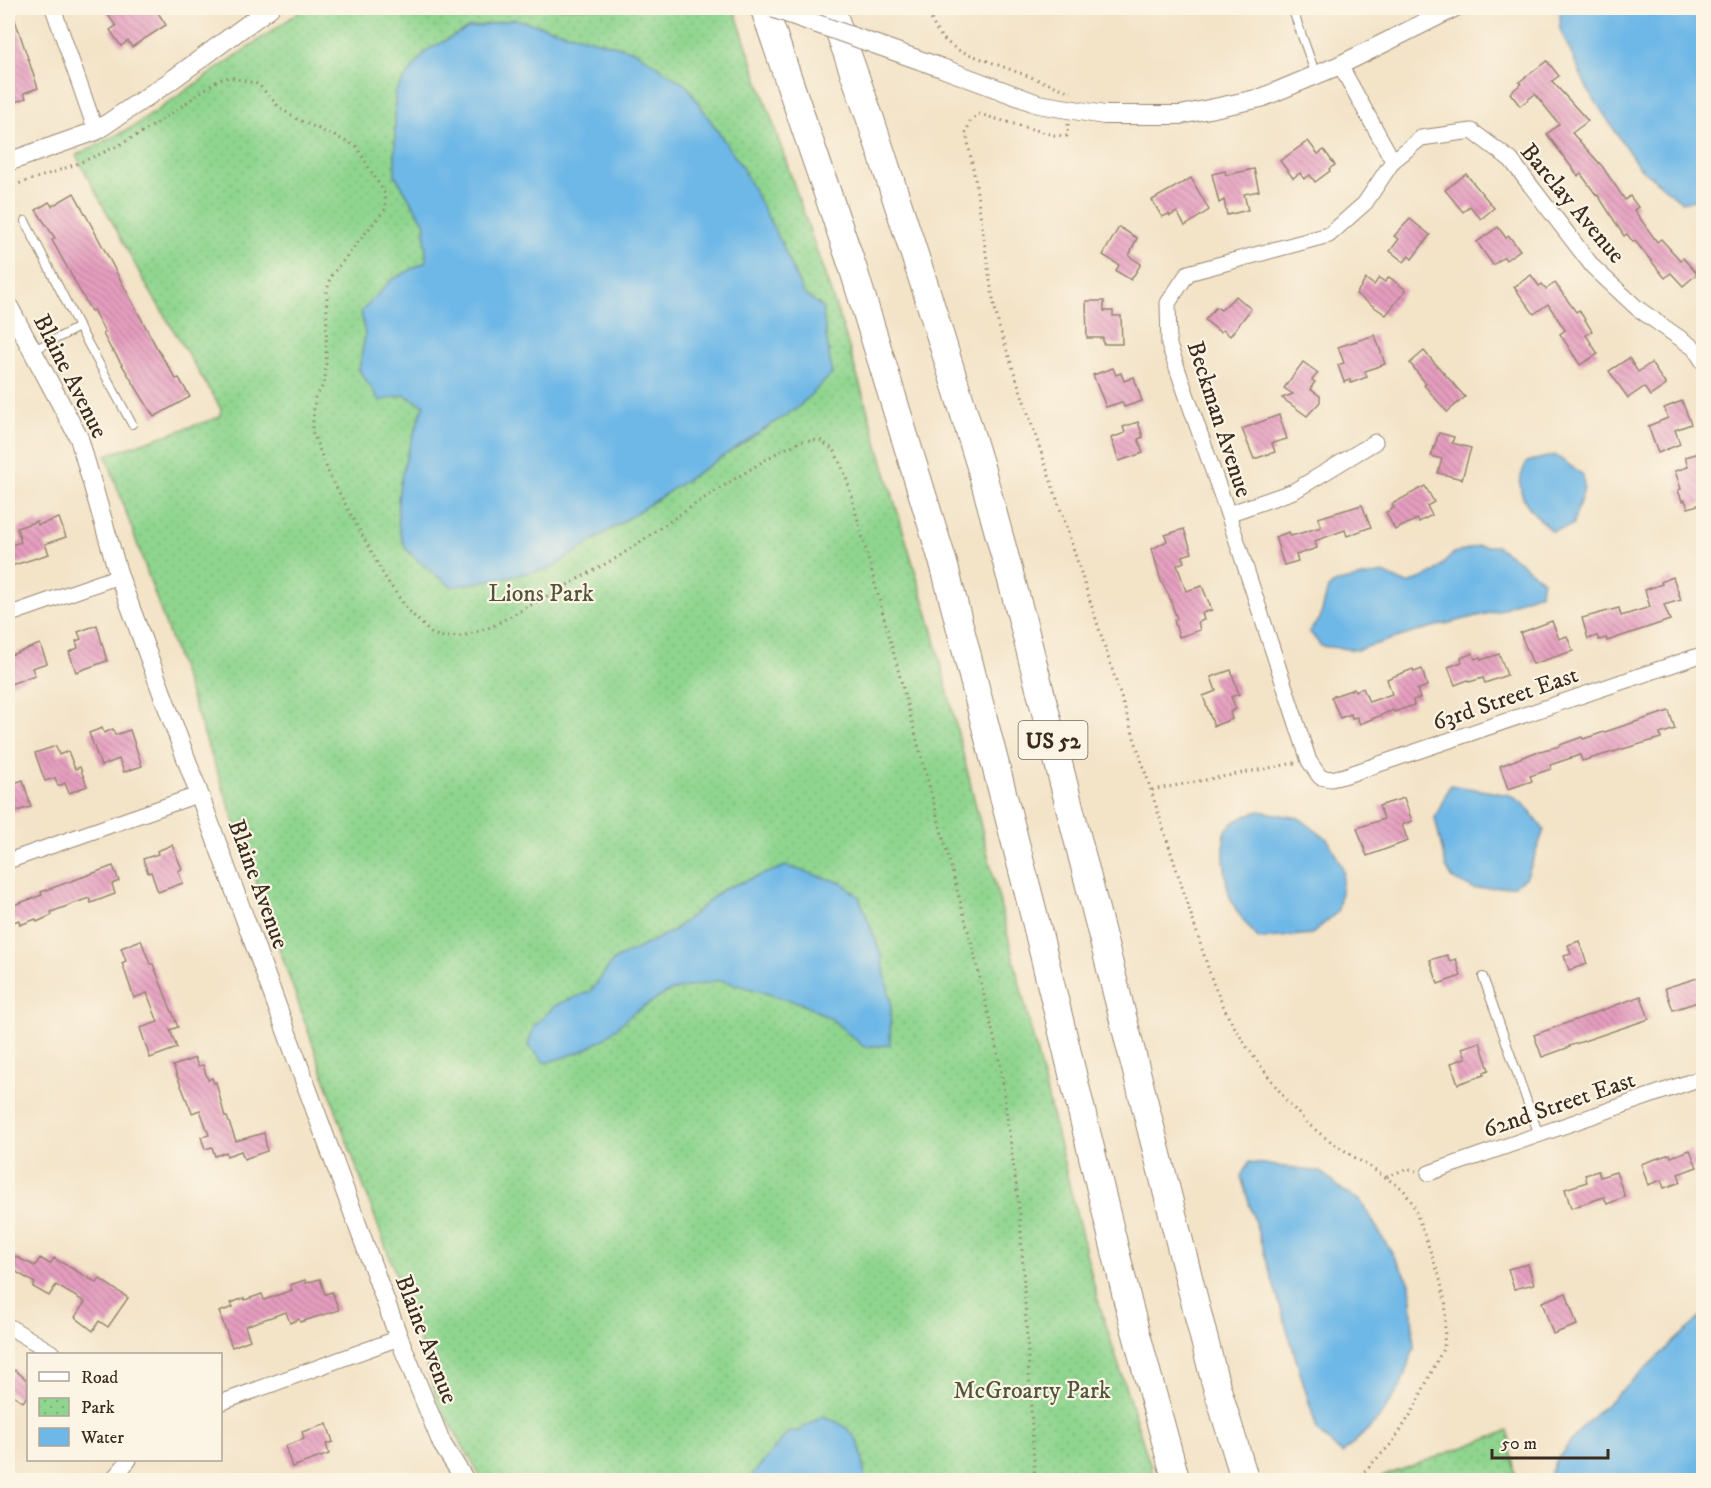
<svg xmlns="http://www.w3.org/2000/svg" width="1711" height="1488" font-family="'IM FELL DW Pica',serif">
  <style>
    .park { fill: url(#park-dots); stroke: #658056; stroke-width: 1.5 }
    .water { fill: #6eb8e7; stroke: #547182; stroke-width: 1.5 }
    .building { fill: url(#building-back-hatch) }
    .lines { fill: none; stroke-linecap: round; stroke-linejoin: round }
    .service-casing { stroke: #978672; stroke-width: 10 }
    .minor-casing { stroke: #978672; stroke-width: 17 }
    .tertiary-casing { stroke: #978672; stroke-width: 20 }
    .motorway-casing { stroke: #978672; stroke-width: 29 }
    .path { stroke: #978672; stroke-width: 3; stroke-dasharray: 1.5 4.5; stroke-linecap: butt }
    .service { stroke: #fff; stroke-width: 8 }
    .minor { stroke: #fff; stroke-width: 15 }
    .tertiary { stroke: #fff; stroke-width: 18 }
    .motorway { stroke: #fff; stroke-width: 27 }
    .tertiary-bridge-casing { stroke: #978672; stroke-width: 20; stroke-linecap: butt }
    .tertiary-bridge { stroke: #fff; stroke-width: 18 }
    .labels { text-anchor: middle; stroke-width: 4.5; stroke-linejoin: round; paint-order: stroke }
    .shield { fill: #fcf5e5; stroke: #75675a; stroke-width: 1.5 }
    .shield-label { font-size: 22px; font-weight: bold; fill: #3b2a1e }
    .street-label { font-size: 24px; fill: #3b2a1e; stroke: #fcf5e5 }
    .park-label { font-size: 24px; fill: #50553a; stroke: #fcf5e5 }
  </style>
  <defs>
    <pattern id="park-dots" width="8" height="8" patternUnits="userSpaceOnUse" patternTransform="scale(1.5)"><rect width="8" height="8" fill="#8fd58f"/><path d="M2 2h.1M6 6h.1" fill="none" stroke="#7cb77b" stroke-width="1.8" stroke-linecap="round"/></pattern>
    <pattern id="building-back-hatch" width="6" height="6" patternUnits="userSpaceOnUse" patternTransform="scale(1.5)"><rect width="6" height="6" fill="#e69ec0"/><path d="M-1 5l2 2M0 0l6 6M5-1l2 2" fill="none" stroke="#bc819b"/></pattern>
  </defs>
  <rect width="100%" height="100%" fill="#fcf5e5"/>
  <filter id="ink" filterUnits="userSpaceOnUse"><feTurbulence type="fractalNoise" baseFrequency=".0167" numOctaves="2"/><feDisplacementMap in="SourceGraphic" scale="12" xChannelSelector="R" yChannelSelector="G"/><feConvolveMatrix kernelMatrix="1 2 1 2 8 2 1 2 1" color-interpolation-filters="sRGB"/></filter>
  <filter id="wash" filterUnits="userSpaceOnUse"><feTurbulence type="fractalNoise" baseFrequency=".008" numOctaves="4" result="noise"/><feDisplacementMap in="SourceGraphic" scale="24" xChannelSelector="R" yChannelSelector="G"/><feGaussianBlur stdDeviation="1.35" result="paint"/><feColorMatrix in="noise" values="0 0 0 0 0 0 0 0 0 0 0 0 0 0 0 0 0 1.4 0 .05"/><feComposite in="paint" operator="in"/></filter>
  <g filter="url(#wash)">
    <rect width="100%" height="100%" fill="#f3e3c7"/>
    <!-- park -->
    <g class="park">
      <path d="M305,8H729L734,9L844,331L932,628L1097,1297L1155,1480H484L479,1474L438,1403L417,1332L345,1136L106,455L220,417L221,409L145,283L76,155L133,127Z"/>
      <path d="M1508,1431L1516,1480H1373Z"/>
    </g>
    <!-- water -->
    <g class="water">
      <path d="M1560,8H1703V199L1682,202L1638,166L1588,90L1560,29Z"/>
      <path d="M515,19L635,51L687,86L740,164L781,242L803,293L822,307L832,374L797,408L550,569L452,587C441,578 411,558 406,548C384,508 410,445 424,405L404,395L380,401L359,370L365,335L361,312L391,280L426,262L425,224L395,175V92L426,51L468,28Z"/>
      <path d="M1555,455L1583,475L1584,489L1572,526L1551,531C1530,508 1509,494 1527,462Z"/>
      <path d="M1478,546H1496L1519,561L1543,581L1540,593L1523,599L1498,611L1429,628L1357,650L1321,646L1309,631L1320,619L1328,588L1338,582L1383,573L1407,584L1434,573L1454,553Z"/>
      <path d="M1450,785L1510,795L1524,804L1544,830L1527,876L1514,886L1474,889L1453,879L1446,867L1435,818Z"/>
      <path d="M1259,811L1299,818L1328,840L1344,871L1338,911L1312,934L1259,939C1248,927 1236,913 1230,897C1226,885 1220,839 1227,829C1235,819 1248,815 1259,811Z"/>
      <path d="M786,866L842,883L859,897L881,954L891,1004L890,1045L864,1047L830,1018L800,1003L720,980L670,991L633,1013L604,1039L581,1052L545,1063L528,1045L534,1026L556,1005L591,991L613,961L674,930L723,889Z"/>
      <path d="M1249,1162L1321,1172L1345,1192L1360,1200L1410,1283L1414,1348L1400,1388L1377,1421L1342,1454L1318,1432L1241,1176Z"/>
      <path d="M1703,1315V1480H1548L1555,1462L1583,1426Z"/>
      <path d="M823,1416C856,1427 865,1447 864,1480H748L789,1431H798Z"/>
    </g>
    <g id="blocks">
      <!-- building -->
      <g class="building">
        <path d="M8,8H11L38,88L24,93L26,98L8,105Z"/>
        <path d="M103,8H155L166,25L132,47L128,41L121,46L110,30L116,26Z"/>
        <path d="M1547,61L1559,76L1552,81L1588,121L1572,133L1602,166L1625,200L1630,196L1638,207L1634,210L1657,242L1661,239L1680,260L1683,258L1697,274L1683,286L1671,273L1665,278L1635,241L1633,242L1627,234L1624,236L1598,195L1597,196L1581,174L1578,176L1547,134L1559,124L1535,94L1520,106L1510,93L1521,84L1519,82Z"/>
        <path d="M1308,141L1318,154L1324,150L1335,165L1329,169L1330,171L1315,182L1310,175L1304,179L1300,173L1293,178L1280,161Z"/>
        <path d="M1254,169L1259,191L1244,194L1248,210L1227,215L1224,200L1219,203L1212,174L1225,171L1226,175Z"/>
        <path d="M1466,174L1494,208L1481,219L1470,206L1463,212L1445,190Z"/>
        <path d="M1191,178L1209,210L1185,226L1177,212L1170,216L1169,214L1162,217L1152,200Z"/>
        <path d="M74,193L158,350L176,379L179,378L190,397L154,417L113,350L112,351L103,334L105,332L93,310L91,311L52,240L55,238L36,210L49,202L52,206Z"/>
        <path d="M1410,219L1430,235L1412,259L1409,256L1404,262L1390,251L1399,239L1394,236Z"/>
        <path d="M1119,227L1137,238L1129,256L1141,264L1131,280L1116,271L1119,265L1103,255Z"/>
        <path d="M1498,227L1506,238L1509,236L1520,250L1506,260L1504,257L1493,265L1477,242Z"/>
        <path d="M1531,275L1539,286L1542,284L1546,289L1555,283L1576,312L1579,310L1592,331L1586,335L1598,354L1580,365L1560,334L1565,330L1548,304L1534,314L1514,287Z"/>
        <path d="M1389,277L1406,290L1386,315L1356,294L1366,279L1374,285L1379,278L1385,282Z"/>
        <path d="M1236,296L1251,309L1230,336L1223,330L1220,332L1205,320L1216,307L1221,310Z"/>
        <path d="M1086,301H1104V311H1113V316H1121L1122,344H1103V338H1087Z"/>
        <path d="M1375,335L1385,364L1365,371L1367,377L1351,383L1350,380L1344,382L1338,365L1344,363L1338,347Z"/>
        <path d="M1424,351L1465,397L1447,412L1424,385L1426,384L1410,363Z"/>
        <path d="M1629,358L1638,372L1651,363L1666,385L1650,396L1644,387L1628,398L1609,371Z"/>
        <path d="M1303,362L1318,373L1312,380L1315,382L1310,389L1320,396V402L1307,416L1282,398L1293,394L1284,388Z"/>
        <path d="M1113,368L1116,375L1121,373L1124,381L1134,377L1142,401L1124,407L1122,402L1106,407L1093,375Z"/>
        <path d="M1682,401L1691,424L1675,430L1680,444L1658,453L1648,426L1668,418L1664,408Z"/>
        <path d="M1279,415L1287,439L1272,443L1275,452L1254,459L1242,429Z"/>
        <path d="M1138,422L1143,437L1138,439L1143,453L1119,461L1111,438L1125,433L1123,427Z"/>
        <path d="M1439,433L1454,437L1452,443L1471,448L1462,479L1438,473L1442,459L1431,456Z"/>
        <path d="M1700,453L1704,464V503L1688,508L1685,500L1682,501L1678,490L1681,489L1675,471L1688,467L1685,457Z"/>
        <path d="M1425,486L1434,502L1427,506L1432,515L1419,522L1417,519L1395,530L1386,512L1394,508L1392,504Z"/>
        <path d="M1362,505L1371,527L1347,536L1345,530L1315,541L1317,548L1296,555L1298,561L1284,565L1275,537L1289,532L1291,536L1321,527L1318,518Z"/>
        <path d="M59,518L66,537L45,544L49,554L8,567V546L21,542L17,528L37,521L38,525Z"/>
        <path d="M1184,529L1192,553L1182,556L1184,562L1177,565L1186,591L1202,586L1212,610L1202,613L1204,620L1198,622L1200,630L1179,637L1174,620L1177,619L1169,596L1161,581L1152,549L1167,541L1165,535Z"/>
        <path d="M1673,577L1681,600L1664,605L1670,620L1607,641L1606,638L1599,640L1597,636L1588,639L1582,618L1619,608L1621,616L1650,607L1645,590L1662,584L1661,582Z"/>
        <path d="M1552,621L1559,639L1567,636L1573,651L1533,664L1520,633Z"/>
        <path d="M97,625L107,661L76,672L69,652L78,648L76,641L81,639L78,632Z"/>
        <path d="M40,644L47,663L32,668L35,675L8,685V656Z"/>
        <path d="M1473,653L1475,659L1480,657L1481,660L1499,654L1507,675L1485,683L1483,678L1469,682L1468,680L1455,685L1448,667L1462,662L1461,658Z"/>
        <path d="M1413,669L1414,672L1422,669L1427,686L1417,690L1420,698L1413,700L1414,705L1394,712L1393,710L1360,724L1357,717L1352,718L1351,714L1340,718L1331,697L1354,689L1355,691L1363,688L1369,702L1392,694L1387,679Z"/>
        <path d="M1231,670L1239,694L1231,697L1236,709L1230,712L1232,719L1214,726L1203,696L1216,691L1211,677Z"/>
        <path d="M1669,711L1675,729L1660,734L1661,738L1582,761L1580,755L1550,765L1551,769L1530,776L1532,781L1508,789L1500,766L1536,752L1560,746V745L1582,737L1583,739Z"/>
        <path d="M102,728L104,733L113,729L115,735L130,730L142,766L124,772L119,759L101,766L89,733Z"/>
        <path d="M56,746L59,755L68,751L75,769L80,767L87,786L69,793L65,783L58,786L55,778L45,781L35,753Z"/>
        <path d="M23,780L31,807L13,812L12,809L8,811V785Z"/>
        <path d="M1404,798L1412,821L1402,825L1408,841L1367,856L1357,828L1384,819L1379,806Z"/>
        <path d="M172,845L182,869L178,871L183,883L158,892L151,872L148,873L143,859L158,854L157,851Z"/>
        <path d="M113,866L119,881L112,884L115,894L91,903L89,898L51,912L52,915L37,922L36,919L20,925L19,920L8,924V907L42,895L41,892Z"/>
        <path d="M141,940L150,964H153L178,1027L170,1030L177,1048L150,1058L140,1028L158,1022L147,993L134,998L122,963L126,961L121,948Z"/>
        <path d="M1579,941L1587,964L1569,970L1564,956L1571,954L1568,945Z"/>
        <path d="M1447,955L1450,961L1456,959L1461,976L1438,984L1430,960Z"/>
        <path d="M1704,976V1000L1673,1010L1665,988Z"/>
        <path d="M1641,996L1649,1019L1569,1046L1570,1047L1542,1057L1534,1035Z"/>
        <path d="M1480,1042L1489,1070L1484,1072V1075L1458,1084L1451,1063L1466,1058L1462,1048Z"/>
        <path d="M195,1058L198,1066L203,1065L208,1080L212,1078L214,1083L216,1082L225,1117H227L236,1141L264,1133L267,1151L244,1159L241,1151L227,1156L226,1152L215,1156L212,1147L205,1149L201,1137L209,1135L200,1110L192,1113L173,1066Z"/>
        <path d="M1690,1150L1697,1167L1678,1174L1681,1182L1664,1188L1661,1180L1648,1185L1641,1164L1670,1154L1671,1157Z"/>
        <path d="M1598,1171L1600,1177L1616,1172L1625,1197L1607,1204L1604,1197L1571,1208L1565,1189L1587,1182L1585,1175Z"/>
        <path d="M8,1253L35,1266L40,1258L50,1264L54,1258L97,1283L100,1279L128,1298L108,1327L99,1321L93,1331L75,1317L85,1302L56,1285L49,1296L33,1287L35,1283L8,1267Z"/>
        <path d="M1528,1264L1534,1284L1514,1289L1508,1269Z"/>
        <path d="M320,1279L325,1294L332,1292L339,1310L300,1322L299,1319L290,1323L286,1312L245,1326L250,1340L232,1347L219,1312L233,1307L231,1303L244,1298L245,1300L262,1294L264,1300L292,1290L290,1285L305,1280L306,1283Z"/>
        <path d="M1566,1293L1577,1325L1553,1334L1542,1302Z"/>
        <path d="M15,1370L28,1381V1395L23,1402L8,1391V1380Z"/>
        <path d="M327,1424L333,1442L326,1444L329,1454L292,1467L285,1446L304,1439L302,1432Z"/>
      </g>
    </g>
  </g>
  <g filter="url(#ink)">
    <use href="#blocks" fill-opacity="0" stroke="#978672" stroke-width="1.5"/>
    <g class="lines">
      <!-- service casing -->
      <g class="service-casing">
        <g id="service">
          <path d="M1292,8L1316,75"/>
          <path d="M25,221L79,327"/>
          <path d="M34,350L79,327L132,424"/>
          <path d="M1483,977L1539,1135"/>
        </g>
      </g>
      <!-- minor casing -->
      <g class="minor-casing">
        <g id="minor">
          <path d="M53,8L96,131"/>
          <path d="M1340,65L1393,161"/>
          <path d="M1704,363L1694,348L1637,308L1593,267L1511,160L1472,131L1421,138L1393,161L1365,203L1329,235L1188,273L1168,303L1169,345L1228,514L1309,761L1320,777L1331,779L1344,776L1704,654"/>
          <path d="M1228,514L1294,491L1375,442"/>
          <path d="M8,615L119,576"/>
          <path d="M8,861L200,794"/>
          <path d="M1429,1173L1704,1077"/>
          <path d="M8,1326L54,1354"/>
          <path d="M220,1403L399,1338"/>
          <path d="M112,1480L129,1460"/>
        </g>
      </g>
      <!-- tertiary casing -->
      <g class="tertiary-casing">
        <g id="tertiary">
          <path d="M942,68L1038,104L1104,115H1181L1261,98L1340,65L1454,8"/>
          <path d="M8,162L96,131L169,82L270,8"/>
          <path d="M8,305L79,438L119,576L399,1338L442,1444L465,1480"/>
        </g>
      </g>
      <!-- motorway casing -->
      <g class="motorway-casing">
        <g id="motorway">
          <path d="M764,8L852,265L944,565L1036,923L1128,1303L1176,1480"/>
          <path d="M831,8L871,121L927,293L980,465L1022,619L1214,1378L1245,1480"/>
        </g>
      </g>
      <!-- path -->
      <g class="path">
        <path d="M927,8C935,30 938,37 958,50L1071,92"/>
        <path d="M1068,124L1067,136L1053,135L979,114L971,120L966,132L975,179L992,294L999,327L1065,523L1213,983L1228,1016L1246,1046L1286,1100L1307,1123L1327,1139L1403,1189L1413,1204L1439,1275L1446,1305L1444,1347L1411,1414L1392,1443L1356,1480"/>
        <path d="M8,187C50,174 93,160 132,138C162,122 189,100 217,81L229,77L258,84L280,108L295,118L356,146L385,194L386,208L330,277L327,292L326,368L324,384L315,398L312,431L330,476L386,579L408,610L432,634L443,637L463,636L491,627L618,557L698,502L778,452L802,441L820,440L834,450L846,476L973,949L1000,1063L1020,1215L1035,1480"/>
        <path d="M1152,790L1295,763"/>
        <path d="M1387,1177L1405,1169L1416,1171"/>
      </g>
      <!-- service -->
      <use href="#service" class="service"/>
      <!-- minor -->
      <use href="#minor" class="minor"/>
      <!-- tertiary -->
      <use href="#tertiary" class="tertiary"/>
      <!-- motorway -->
      <use href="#motorway" class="motorway"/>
      <!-- tertiary-bridge casing -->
      <g class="tertiary-bridge-casing">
        <path id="tertiary-bridge" d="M772,8L942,68"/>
      </g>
      <!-- tertiary-bridge -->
      <use href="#tertiary-bridge" class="tertiary-bridge"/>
    </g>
  </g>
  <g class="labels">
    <!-- shield labels -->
    <rect class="shield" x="1018.5" y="721" width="69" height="38" rx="4.5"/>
    <g class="shield-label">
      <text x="1053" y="748">US 52</text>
    </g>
    <!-- street labels -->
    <g class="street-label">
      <text transform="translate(1573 203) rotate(50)" y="8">Barclay Avenue</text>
      <text transform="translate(71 376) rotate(63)" y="8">Blaine Avenue</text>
      <text transform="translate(1220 419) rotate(72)" y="8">Beckman Avenue</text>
      <text transform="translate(1505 698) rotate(-19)" y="8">63rd Street East</text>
      <text transform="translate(259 884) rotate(70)" y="8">Blaine Avenue</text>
      <text transform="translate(1559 1104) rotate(-19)" y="8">62nd Street East</text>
      <text transform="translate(427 1339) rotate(69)" y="8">Blaine Avenue</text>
    </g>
    <!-- park labels -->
    <g class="park-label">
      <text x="541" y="601">Lions Park</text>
      <text x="1032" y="1398">McGroarty Park</text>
    </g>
  </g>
  <!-- margin -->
  <rect width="1711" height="1488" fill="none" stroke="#fcf5e5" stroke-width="30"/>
  <!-- legend -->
  <rect x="27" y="1353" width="195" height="108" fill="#fcf5e5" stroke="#afa495" stroke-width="1.5"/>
  <rect x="39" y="1372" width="30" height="9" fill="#ffffff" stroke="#afa495" stroke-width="1.5"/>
  <text x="81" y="1383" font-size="18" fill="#3b2a1e">Road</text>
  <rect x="39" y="1398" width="30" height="18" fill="url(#park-dots)" stroke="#afa495" stroke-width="1.5"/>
  <text x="81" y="1413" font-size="18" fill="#3b2a1e">Park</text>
  <rect x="39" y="1428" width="30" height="18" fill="#6eb8e7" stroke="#afa495" stroke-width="1.5"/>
  <text x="81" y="1443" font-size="18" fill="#3b2a1e">Water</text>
  <!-- scale -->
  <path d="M1492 1449v9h116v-9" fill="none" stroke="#3b2a1e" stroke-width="3"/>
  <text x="1501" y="1449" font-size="18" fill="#3b2a1e" stroke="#fcf5e5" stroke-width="4.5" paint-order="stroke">50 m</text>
</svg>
